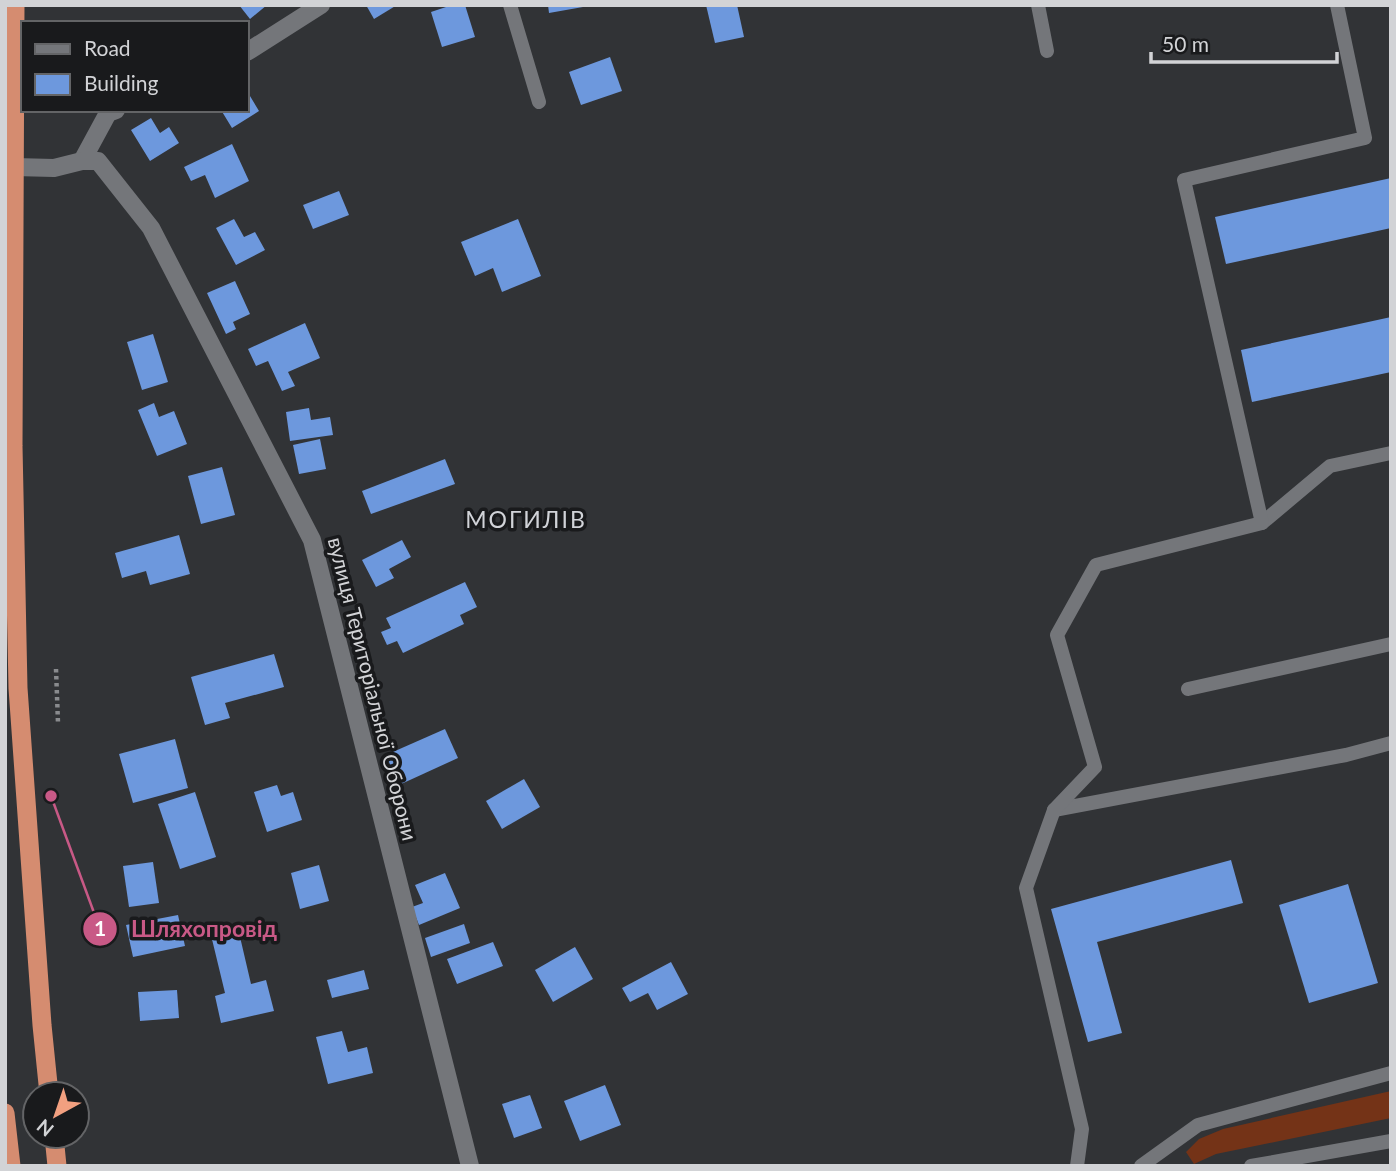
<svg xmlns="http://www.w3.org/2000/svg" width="1396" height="1171" font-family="Lato,sans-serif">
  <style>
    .green { fill: #743317 }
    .building { fill: #6d98dd }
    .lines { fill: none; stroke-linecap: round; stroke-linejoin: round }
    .path { stroke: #898b8e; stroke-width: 4.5; stroke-dasharray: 3.5 3.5; stroke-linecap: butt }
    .service { stroke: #74767a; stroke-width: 14 }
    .minor { stroke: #74767a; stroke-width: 18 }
    .trunk { stroke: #d58c70; stroke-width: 19 }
    .labels { text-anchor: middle; stroke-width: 7; stroke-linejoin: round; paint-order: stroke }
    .street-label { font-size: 21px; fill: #d2d3d6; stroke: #191a1c }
    .neighbourhood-label { font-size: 23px; letter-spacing: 2px; fill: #d1d3d8; stroke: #191a1c }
    .leader { fill: none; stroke: #c85986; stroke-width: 2.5 }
    .callout-dot { fill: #c85986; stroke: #191a1c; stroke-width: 2.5 }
    .mark-label { font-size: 21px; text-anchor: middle; font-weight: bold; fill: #fff }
    .callout-label { font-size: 23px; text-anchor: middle; font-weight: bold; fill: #c85986; stroke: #191a1c; stroke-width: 7; stroke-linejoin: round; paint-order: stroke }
  </style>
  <rect width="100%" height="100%" fill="#313336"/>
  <!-- green -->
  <path class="green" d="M1391,1091V1118L1216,1154L1194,1164L1186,1152L1199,1139L1223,1129Z"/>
  <!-- building -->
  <g class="building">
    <path d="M239,5H267L250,19Z"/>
    <path d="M366,5H397L374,19Z"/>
    <path d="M452,5H465L475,37L442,47L431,12Z"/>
    <path d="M548,5H583V7L549,13Z"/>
    <path d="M706,5H737L744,37L715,43Z"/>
    <path d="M610,57L622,91L581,105L569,72Z"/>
    <path d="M247,91L259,111L232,128L221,110H247Z"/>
    <path d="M151,118L160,133L169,127L179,143L150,161L131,130Z"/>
    <path d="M232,144L249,181L215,198L205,175L191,181L184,167Z"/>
    <path d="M1391,178V228L1226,264L1215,217Z"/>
    <path d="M339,191L349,215L313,229L303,205Z"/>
    <path d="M234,219L244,237L255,232L265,250L236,265L216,228Z"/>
    <path d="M518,219L541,276L502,292L493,268L475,276L461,242Z"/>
    <path d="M235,281L250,314L233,322L236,329L226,334L207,293Z"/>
    <path d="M1391,317V372L1252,402L1241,350Z"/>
    <path d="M305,323L320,358L288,372L295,386L282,391L268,361L256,366L248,349Z"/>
    <path d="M153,334L168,382L142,390L127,342Z"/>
    <path d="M154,403L159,417L174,411L187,444L157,456L138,410Z"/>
    <path d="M309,408L311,420L330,417L333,435L290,441L286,412Z"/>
    <path d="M320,439L326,469L299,474L293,445Z"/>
    <path d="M445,459L455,484L371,514L362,491Z"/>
    <path d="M222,467L235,515L201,524L188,476Z"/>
    <path d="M179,535L190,574L150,585L146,571L122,578L115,553Z"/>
    <path d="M402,540L411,557L389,569L394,578L376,587L362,560Z"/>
    <path d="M465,582L477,607L460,615L464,624L403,653L397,641L387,645L381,632L391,628L386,618Z"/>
    <path d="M274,654L284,687L225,703L230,718L205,725L191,677Z"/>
    <path d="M445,729L458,758L399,785L386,755Z"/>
    <path d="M175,739L188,788L133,803L119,754Z"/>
    <path d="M524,779L540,807L502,829L486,801Z"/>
    <path d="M277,785L281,796L293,792L302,820L267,832L254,792Z"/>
    <path d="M195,792L216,857L180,869L158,804Z"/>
    <path d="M1231,860L1243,903L1097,942L1122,1033L1088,1042L1051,909Z"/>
    <path d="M153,862L159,903L129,907L123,866Z"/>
    <path d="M319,865L329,901L300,909L291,873Z"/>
    <path d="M445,873L460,908L419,925L412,907L423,903L415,885Z"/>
    <path d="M1348,884L1378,983L1309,1003L1279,905Z"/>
    <path d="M178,915L185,946L133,957L126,925Z"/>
    <path d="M237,924L251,984L266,980L274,1011L221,1023L215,996L225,993L210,931Z"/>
    <path d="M464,924L470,943L431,957L425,938Z"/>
    <path d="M493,942L503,966L457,984L447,959Z"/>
    <path d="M575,947L593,979L553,1002L535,970Z"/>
    <path d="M671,962L688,994L657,1010L648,993L630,1002L622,988Z"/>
    <path d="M364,970L369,989L332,998L327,980Z"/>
    <path d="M177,990L179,1018L140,1021L138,992Z"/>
    <path d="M342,1031L348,1052L367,1047L373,1073L328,1084L316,1037Z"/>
    <path d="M605,1085L621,1125L580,1141L564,1101Z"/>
    <path d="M530,1095L542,1128L514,1138L502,1104Z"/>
  </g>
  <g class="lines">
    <!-- path -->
    <path class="path" d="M56,669L58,723"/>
    <!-- service -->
    <g class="service">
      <path d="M510,5L539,102"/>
      <path d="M1038,5L1047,51"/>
      <path d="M1262,523L1330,466L1391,453"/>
      <path d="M1188,689L1391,644"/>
      <path d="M1054,810L1346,755L1391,743"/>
      <path d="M1077,1166L1082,1129L1026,888L1054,810L1095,767L1057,635L1096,565L1262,523L1184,180L1365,138L1337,5"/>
      <path d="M1141,1166L1198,1125L1391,1073"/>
      <path d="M1251,1166L1391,1141"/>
    </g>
    <!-- minor -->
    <g class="minor">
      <path d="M247,52L321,5"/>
      <path d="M82,161L108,113L116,110"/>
      <path d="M14,167L54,168L82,161H98L151,228L312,540L470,1166"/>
    </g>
    <!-- trunk -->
    <g class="trunk">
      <path d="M15,5L13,446L18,688L42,1025L49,1094"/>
      <path d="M5,1113L11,1166"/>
      <path d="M54,1136L57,1166"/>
    </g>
  </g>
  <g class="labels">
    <!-- street labels -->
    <g class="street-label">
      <text transform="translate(372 689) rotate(76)" y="7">вулиця Територіальної Оборони</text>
    </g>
    <!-- neighbourhood labels -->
    <g class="neighbourhood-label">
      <text x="526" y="528">МОГИЛІВ</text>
    </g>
  </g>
  <!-- callouts -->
  <path class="leader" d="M51 796L100 929"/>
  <g class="callout-dot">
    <circle cx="51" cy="796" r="7"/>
    <circle cx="100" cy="929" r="18"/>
  </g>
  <g class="mark-label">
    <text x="100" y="936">1</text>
  </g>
  <g class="callout-label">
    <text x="204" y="937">Шляхопровід</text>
  </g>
  <!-- border -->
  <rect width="1396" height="1171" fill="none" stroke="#d2d3d6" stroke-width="14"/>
  <!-- legend -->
  <rect x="21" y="21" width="228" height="91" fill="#191a1c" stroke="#636466" stroke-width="2"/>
  <rect x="35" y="44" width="35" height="10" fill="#74767a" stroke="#636466" stroke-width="2"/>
  <text x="84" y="56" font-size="21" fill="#d2d3d6">Road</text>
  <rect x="35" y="74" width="35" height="21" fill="#6d98dd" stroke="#636466" stroke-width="2"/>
  <text x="84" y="91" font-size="21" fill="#d2d3d6">Building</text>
  <!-- north arrow -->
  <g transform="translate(56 1115) rotate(220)"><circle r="33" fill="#191a1c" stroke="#636466" stroke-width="2"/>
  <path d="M0-5L12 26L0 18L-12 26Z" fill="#f2a080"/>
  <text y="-10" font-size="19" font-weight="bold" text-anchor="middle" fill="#d2d3d6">N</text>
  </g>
  <!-- scale -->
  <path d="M1151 52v10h186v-10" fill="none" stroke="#d2d3d6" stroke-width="3.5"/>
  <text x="1162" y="52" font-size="21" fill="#d2d3d6" stroke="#191a1c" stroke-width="5" paint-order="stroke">50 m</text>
</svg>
